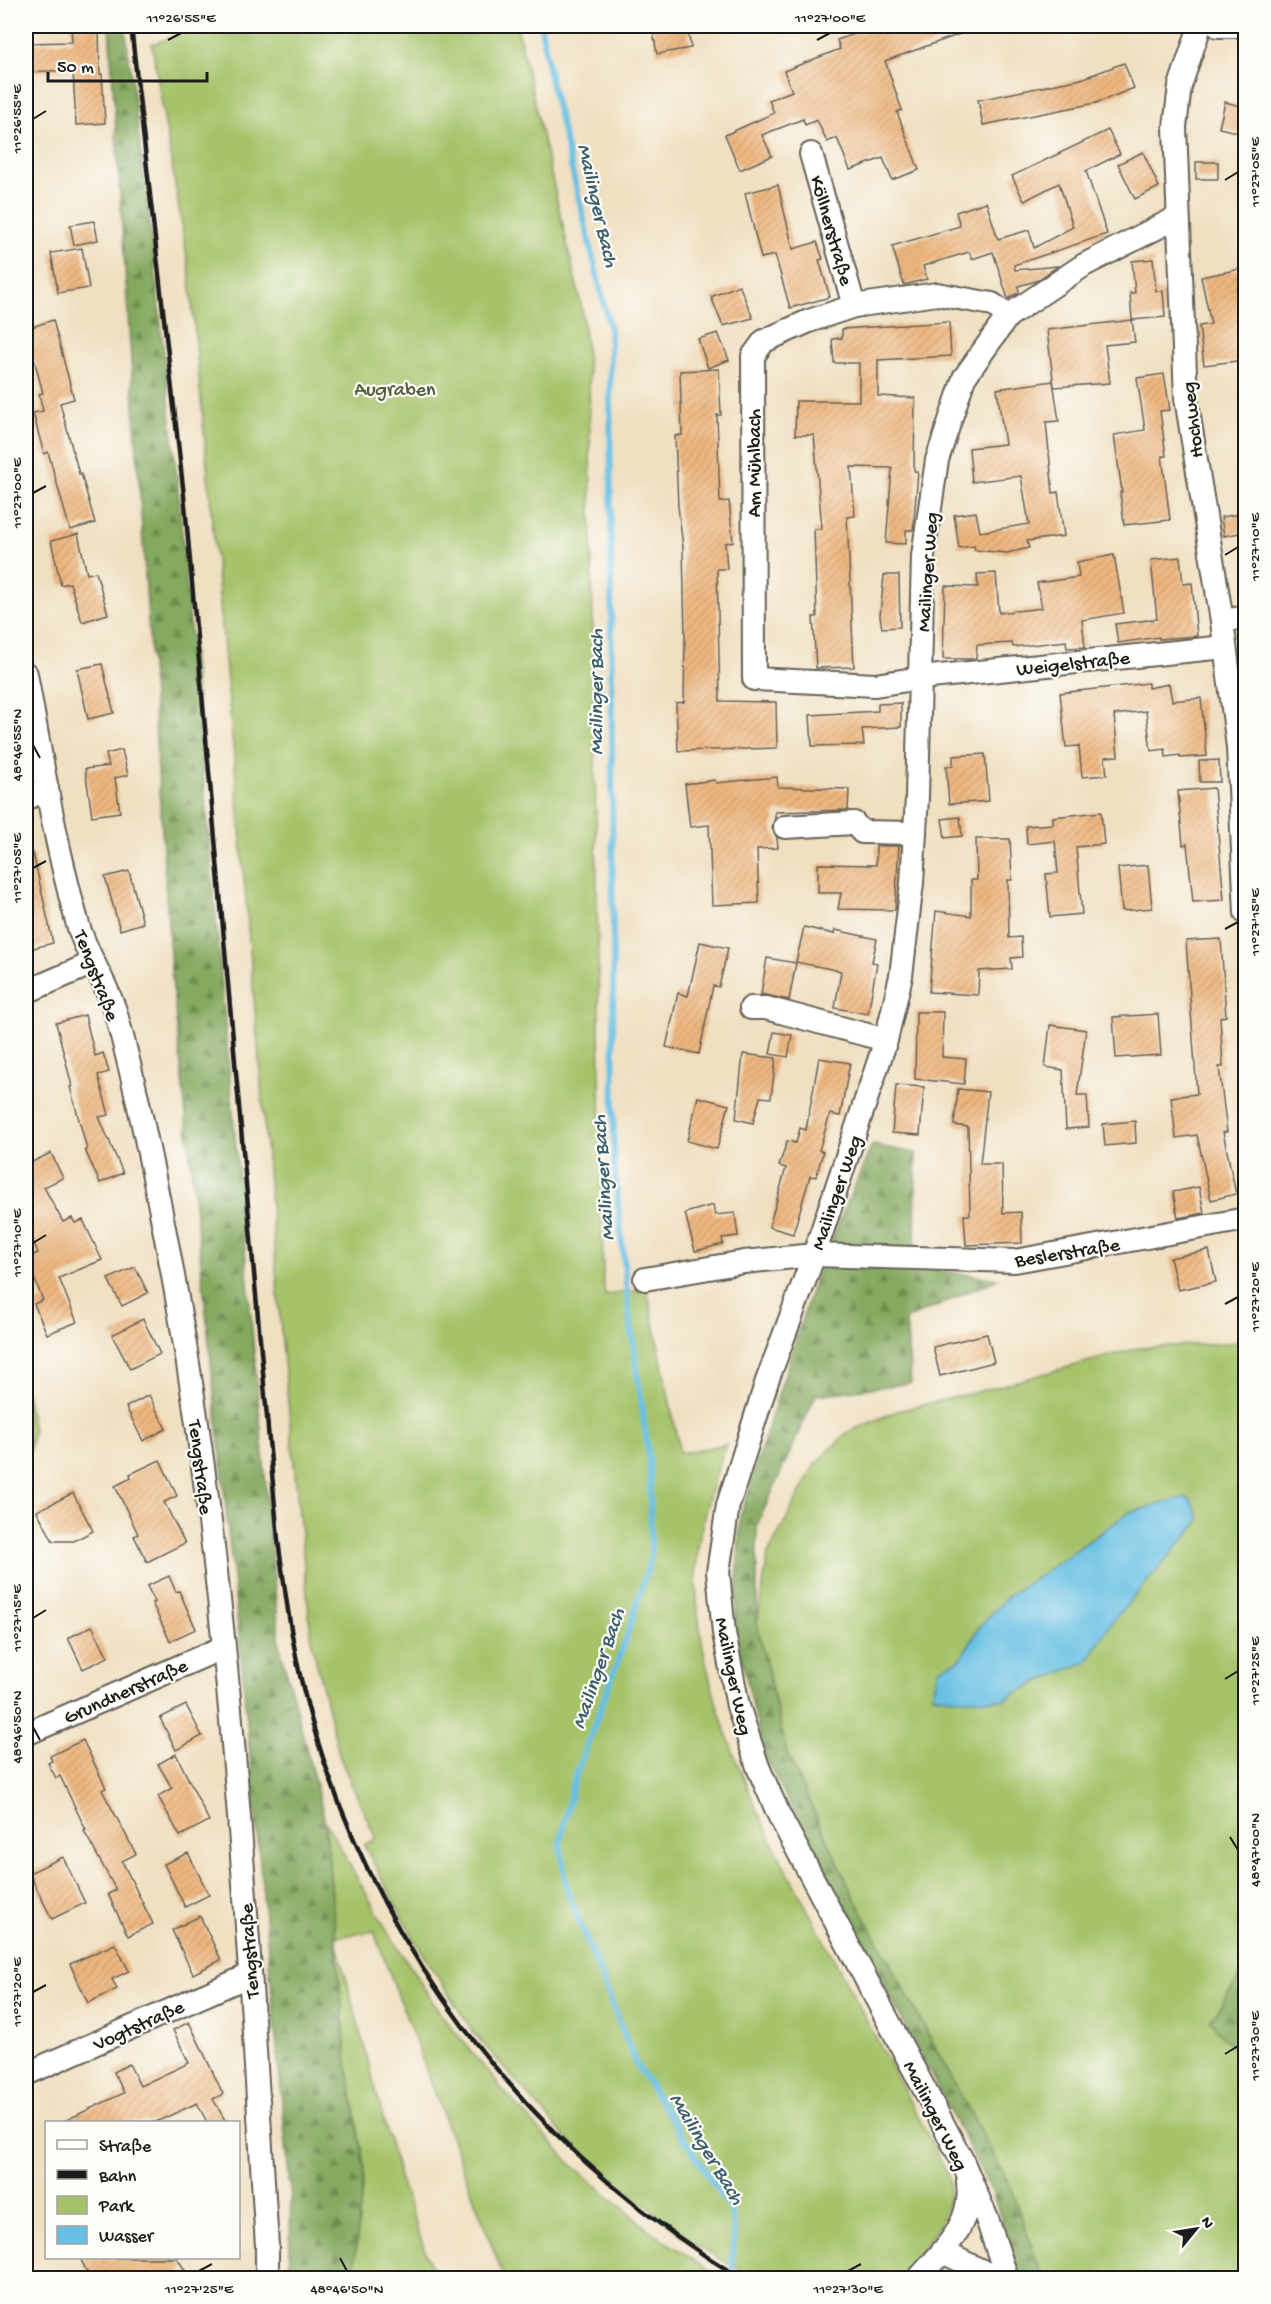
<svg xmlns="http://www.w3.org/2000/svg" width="1271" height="2304" font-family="'Gochi Hand',sans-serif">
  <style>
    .green { fill: #a6c36a; stroke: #617043; stroke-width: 1.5 }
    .forest { fill: url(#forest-firs); stroke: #50623d; stroke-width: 1.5 }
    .water { fill: #67c0e4; stroke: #426e80; stroke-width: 1.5 }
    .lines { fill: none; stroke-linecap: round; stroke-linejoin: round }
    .stream { stroke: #67c0e4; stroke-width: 6 }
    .building { fill: url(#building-hatch) }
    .minor-casing { stroke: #666156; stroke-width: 26 }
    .minor { stroke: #fff; stroke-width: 22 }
    .rail { stroke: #1c1c1c; stroke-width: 4.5 }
    .ticks { fill: none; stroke: #1c1c1c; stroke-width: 2 }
    .labels { text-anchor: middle; stroke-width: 4.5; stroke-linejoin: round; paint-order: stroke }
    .street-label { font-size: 20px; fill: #1c1c1c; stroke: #fdfcf7 }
    .park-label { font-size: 20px; fill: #535f3b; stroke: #fdfcf7 }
    .water-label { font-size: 21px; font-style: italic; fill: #3a5e6c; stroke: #fdfcf7 }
    .neatline { fill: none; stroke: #1c1c1c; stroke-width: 2 }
    .ticks-label { font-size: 15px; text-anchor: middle; fill: #1c1c1c }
  </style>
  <defs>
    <pattern id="forest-firs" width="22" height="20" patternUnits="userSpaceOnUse" patternTransform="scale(1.5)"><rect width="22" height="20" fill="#84a95e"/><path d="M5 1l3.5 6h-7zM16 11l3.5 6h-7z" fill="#6b894d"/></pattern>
    <pattern id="building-hatch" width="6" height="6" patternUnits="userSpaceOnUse" patternTransform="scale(1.5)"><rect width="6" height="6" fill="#eeb780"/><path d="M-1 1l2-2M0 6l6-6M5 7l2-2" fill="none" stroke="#cc9d6e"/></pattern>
  </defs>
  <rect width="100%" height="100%" fill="#fdfcf7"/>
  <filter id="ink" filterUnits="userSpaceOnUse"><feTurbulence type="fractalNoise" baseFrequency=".0167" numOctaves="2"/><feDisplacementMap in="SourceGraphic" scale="12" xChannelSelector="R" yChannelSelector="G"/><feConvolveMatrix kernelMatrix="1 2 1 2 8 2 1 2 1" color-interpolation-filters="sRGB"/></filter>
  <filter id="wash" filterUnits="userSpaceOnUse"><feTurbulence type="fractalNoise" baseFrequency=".008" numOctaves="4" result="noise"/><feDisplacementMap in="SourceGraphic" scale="24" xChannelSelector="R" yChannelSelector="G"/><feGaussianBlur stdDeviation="1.35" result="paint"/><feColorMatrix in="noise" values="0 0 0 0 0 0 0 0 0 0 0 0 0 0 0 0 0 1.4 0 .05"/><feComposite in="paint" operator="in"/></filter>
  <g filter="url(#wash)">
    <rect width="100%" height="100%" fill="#f0e0c2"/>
    <!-- green -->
    <g class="green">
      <path d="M201,26H517L582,309L589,376L603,1280L605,1295L647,1289L680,1453L726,1444C712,1487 696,1531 696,1577C697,1673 735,1765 776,1850L941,2160C944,2166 947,2171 948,2177C958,2213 918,2255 896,2278H755L691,2243L565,2137L473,2032L414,1939L364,1845L376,1839L340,1758L312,1644L282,1342L236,779L189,269L152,44Z"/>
      <path d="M1242,1342L1246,1356V1975H1241L1233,2049L1245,2047V2278H1043L1009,2184L854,1897L787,1754L757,1624L768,1554L815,1464L848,1432L897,1411L981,1391L1138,1348Z"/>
      <path d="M26,1392L33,1431L26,1469Z"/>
      <path d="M325,1821L388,1932L440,2013L501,2088L572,2165L653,2233L721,2278H504L374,1931L335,1937L399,2177L435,2278H353L364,2167L347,2063Z"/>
    </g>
    <!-- forest -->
    <g class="forest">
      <path d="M109,26H125L154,259L178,488L280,1647L325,1821L347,2063L364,2167L353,2278H289L291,2200L239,1636L171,970Z"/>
      <path d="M872,1145L916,1153L915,1267L998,1279L906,1319L911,1383L816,1395L757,1525V1624L787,1754L854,1897L1009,2184L1043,2278H1020L993,2194L764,1755L735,1628L740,1517L815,1278Z"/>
      <path d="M1241,1975H1245V2047L1234,2049L1210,2021Z"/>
    </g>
    <!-- water -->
    <path class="water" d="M1185,1497L1191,1500L1200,1519L1196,1525L1112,1622L1087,1662L1035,1683L1003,1700L963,1699L932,1695L940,1668L960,1660L980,1626L1009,1595L1036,1578L1130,1512Z"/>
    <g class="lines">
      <!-- stream -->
      <path class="stream" d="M541,26L550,78L610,329L614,1165L629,1311L650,1466L651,1557L626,1639L573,1783L560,1844L567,1890L636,2064L730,2209L734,2229L732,2278"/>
    </g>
    <g id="blocks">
      <!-- building -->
      <g class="building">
        <path d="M71,26H99L100,74H102L105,123L76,125L73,70L26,72V43L72,42Z"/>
        <path d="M652,26H687L691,48L657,54Z"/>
        <path d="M879,26H977V28L885,61L902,110L897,112L919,170L892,180L883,158L850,170L837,138L827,142L817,120L805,125L803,119L762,135L772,156L740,170L725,135L774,113L769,100L792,91L784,71L840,49L837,40Z"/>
        <path d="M1124,63L1134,88L1096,103L983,125L978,100L1081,79Z"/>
        <path d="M1225,102L1245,107V134L1219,128Z"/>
        <path d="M1108,130L1120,154L1086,171L1107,234L1014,265L1015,270L1058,266L1036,281L1018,286L1019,292L1008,299L993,252L972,259L969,252L923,266L927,279L904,285L892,246L960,226L956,212L986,202L998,239L1029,230L1034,248L1073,227L1059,183L1024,201L1012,176Z"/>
        <path d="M1143,152L1159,187L1135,199L1118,164Z"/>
        <rect x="1196" y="162" width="22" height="17"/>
        <path d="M778,185L793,249L817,242L823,259L819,260L830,297L790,308L775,255L761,258L745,193Z"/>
        <path d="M94,221L98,240L74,245L70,225Z"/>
        <path d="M82,248L89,288L58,293L51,253Z"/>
        <path d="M1153,259L1156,291H1163L1165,317L1132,320L1130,293H1135L1132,261Z"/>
        <path d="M1245,268V360L1204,365L1199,326L1211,324L1201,277Z"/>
        <path d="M739,285L753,318L723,326L711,297Z"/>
        <path d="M53,320L74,399L60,403L79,474L81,473L95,523L70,530L48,452L44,454L33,413L43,411L39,394L43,393L26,329Z"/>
        <path d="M1132,320L1135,342L1105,345L1110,383L1054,387L1047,330Z"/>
        <path d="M949,322L951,356L878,360V396L915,398L914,471L918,472L913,530H906V544L886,543L892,468L851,467L855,516L847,517L854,667L816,668L813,617H817L814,529H822L814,435H795L796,401H859V363H834L832,339L842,338V329Z"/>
        <path d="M718,333L729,360L708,368L698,339Z"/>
        <path d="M719,369L721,415H717L720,502L729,501L733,542L725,543L727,569H717L720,701L776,702L777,748L678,751L676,703L684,702L685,637L683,547L678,506L675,436L682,435L680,371Z"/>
        <path d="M1164,374L1170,410L1160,411L1166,456H1162L1170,520L1124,525L1120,492H1122L1114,435L1145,430L1137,378Z"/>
        <path d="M1053,381L1059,421L1046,422L1053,493L1058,492L1064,536L1027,541L1029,548L1007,553L975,550L974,546L959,548L954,515L976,512L980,532L1029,524L1021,476L972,482L969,448L1005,444L997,389Z"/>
        <path d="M1245,513V532L1224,536L1221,517Z"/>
        <path d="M78,534L87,574L96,572L108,614L82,622L70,583L61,585L51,541Z"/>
        <path d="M1114,555L1124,613L1082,620L1085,647L1067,648L1066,641L1013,647L1012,643L977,645L976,659H943L945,586L978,587L977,574L996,573L999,613L1042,608L1037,583L1079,577L1077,562Z"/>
        <path d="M1180,557L1183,584L1192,583L1197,636L1159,639V637L1118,643L1115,624L1157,619L1151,560Z"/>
        <path d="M884,575H899L900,627L882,628L880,616Z"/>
        <path d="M102,664L114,713L88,719L77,669Z"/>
        <path d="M1148,683V688L1169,684L1172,701L1201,698L1207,756L1180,758V755L1166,757L1165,749L1151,751L1146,711L1114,715L1118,756L1105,757L1107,775L1082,777L1079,746L1066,747L1060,693Z"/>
        <path d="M901,703V727L862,729L864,745L812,746L810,715L878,711V704Z"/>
        <path d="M122,750L128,775L115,778L120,812L92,816L85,769L109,766L106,754Z"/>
        <path d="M985,754L989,801L949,804L946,766H953V756Z"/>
        <path d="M1219,760L1220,782H1200L1199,761Z"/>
        <path d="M777,777L778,787L849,789L848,810L775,812V818L772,828L777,838L778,848L757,849L759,903L712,905L709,825L690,827L685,784L715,780L716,783Z"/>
        <path d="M1214,788L1224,900L1193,902L1187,844L1183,845L1178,791Z"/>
        <path d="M1101,812L1104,844L1076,847L1082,914L1050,917L1046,874L1058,873L1055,841L1027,844L1026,826L1053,824V817Z"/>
        <path d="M960,817L962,836L945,838L942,819Z"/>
        <path d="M976,839H1010L1012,880H1008L1009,938L1021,937L1022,957L1011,958L1012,969L979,971L978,995L929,992L936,911L971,916V880H977Z"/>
        <path d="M876,846H899L895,910L838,909L841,893H818V864L876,865Z"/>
        <path d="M33,853L53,943L26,950V854Z"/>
        <path d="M1148,865L1152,908L1122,911L1118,868Z"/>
        <path d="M129,871L143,923L120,930L105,877Z"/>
        <path d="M804,927L834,934L835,930L877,939L872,962L877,963L868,1014L835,1008L841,971L796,962Z"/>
        <path d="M1221,939L1226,1016L1220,1017L1223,1067H1219L1227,1132H1223L1236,1194L1211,1200L1197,1135L1176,1138L1171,1097L1197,1094L1186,941Z"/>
        <path d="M700,942L728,948L719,987L713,986L699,1054L666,1047L678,993L688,996Z"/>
        <path d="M767,958L796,963L789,1000L761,994Z"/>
        <path d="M916,1012H943L942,1057L966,1059L964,1084L915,1079Z"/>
        <path d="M1158,1014L1161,1055L1116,1058L1113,1017Z"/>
        <path d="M85,1015L95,1056L103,1053L109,1072L98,1075L109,1115L99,1117L123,1173L100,1183L85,1150L87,1149L70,1087L72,1086L56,1023Z"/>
        <path d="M1050,1025L1086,1030L1077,1095H1087L1089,1127L1066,1129L1063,1070L1045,1067Z"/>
        <path d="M774,1032L792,1035L788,1057L770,1054Z"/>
        <path d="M743,1054L776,1058L771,1098L760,1097L753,1123L736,1119Z"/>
        <path d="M819,1058L850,1063L840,1116L830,1114L819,1150L823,1152L816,1177L810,1176L793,1234L769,1227L786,1168L779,1166L787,1141L796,1143L800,1128L806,1130Z"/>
        <path d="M896,1085L924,1087L920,1135L892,1133Z"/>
        <path d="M958,1089L988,1092L980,1164H1002L1003,1213L1021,1212L1022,1243L966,1245L964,1215H970L968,1127L954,1125Z"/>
        <path d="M698,1097L729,1105L717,1149L687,1141Z"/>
        <path d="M1135,1121L1136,1143L1105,1146L1103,1124Z"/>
        <path d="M51,1153L63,1178L44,1187L63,1222L72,1218L75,1223L83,1220L102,1260L59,1278L77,1322L47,1334L34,1304L43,1300L26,1258L38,1253L26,1224V1155L30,1163Z"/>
        <path d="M1199,1187L1204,1213L1178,1218L1173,1192Z"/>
        <path d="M713,1205L715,1215L735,1213L738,1236L722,1238L723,1244L695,1251L685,1213Z"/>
        <path d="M1209,1250L1216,1282L1178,1290L1170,1258Z"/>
        <path d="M135,1267L148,1293L122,1306L108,1279Z"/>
        <path d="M143,1319L160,1354L130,1369L112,1335Z"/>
        <path d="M987,1334L994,1362L940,1376L933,1347Z"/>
        <path d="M149,1395L166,1429L143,1441L126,1407Z"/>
        <path d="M160,1460L177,1496L164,1502L185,1543L147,1562L134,1536L138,1534L115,1486L131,1478L130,1474Z"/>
        <path d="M73,1493L93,1531L74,1541H53L37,1511Z"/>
        <path d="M169,1576L176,1592L179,1591L196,1629L170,1641L152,1603L155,1602L147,1586Z"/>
        <path d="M92,1626L108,1657L83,1669L68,1638Z"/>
        <path d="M186,1705L202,1736L176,1750L160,1718Z"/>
        <path d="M83,1740L106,1788L102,1790L136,1854L122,1861L153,1924L128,1936L108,1894L116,1890L84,1831L86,1830L60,1776L56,1778L48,1763L52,1761L50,1756Z"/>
        <path d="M176,1754L209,1821L180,1836L158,1796L172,1788L158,1764Z"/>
        <path d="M188,1853L209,1895L185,1907L164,1864Z"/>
        <path d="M63,1857L85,1903L52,1919L29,1873Z"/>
        <path d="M200,1916L221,1960L193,1974L172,1930Z"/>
        <path d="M115,1944L129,1971L112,1979L117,1989L88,2003L70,1964Z"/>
        <path d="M189,2022L223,2094L213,2099L226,2122H207L197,2103L156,2122H62L124,2093L114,2072L129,2064L140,2086L189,2063L173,2030Z"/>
        <path d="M80,2258H177L185,2270L170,2278H90Z"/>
      </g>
    </g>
  </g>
  <g filter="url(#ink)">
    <use href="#blocks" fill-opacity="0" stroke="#666156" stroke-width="1.5"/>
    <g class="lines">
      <!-- minor casing -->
      <g class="minor-casing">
        <g id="minor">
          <path d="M1200,26L1180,86L1175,127L1186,398L1222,621L1238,747L1246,913"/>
          <path d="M1218,26H1236"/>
          <path d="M811,154L854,306"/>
          <path d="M1008,316L992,304L937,294L854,306L809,321L764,341L753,356L754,679L875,685L920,678L1225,647"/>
          <path d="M1222,621L1246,617"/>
          <path d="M26,674C41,757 55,844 78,925C87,956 107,983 116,1014C136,1085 151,1160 165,1233C230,1566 246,1908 267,2246V2278"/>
          <path d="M26,799L47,788"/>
          <path d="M785,827L854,823L862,832L915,833"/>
          <path d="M26,992L93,963"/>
          <path d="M751,1008H766L886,1040"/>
          <path d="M645,1279L744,1262L814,1255L1015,1261L1246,1219"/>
          <path d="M26,1734L224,1647"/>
          <path d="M26,2074L250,1975"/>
          <path d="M943,2252L996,2278"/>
          <path d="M919,2278C944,2250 974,2222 968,2182"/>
          <path d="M1007,2278L987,2219L962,2160L779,1815L758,1767L738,1706L724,1633L718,1572L728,1505L767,1381L814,1255L886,1040L901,976L912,883L917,797L923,556L937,460L964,378L1008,316L1084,265L1178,217"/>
        </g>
      </g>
      <!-- minor -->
      <use href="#minor" class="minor"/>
      <!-- rail -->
      <path class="rail" d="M131,26L185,505L278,1540C285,1590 291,1639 303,1688C364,1937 523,2145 740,2278"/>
    </g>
  </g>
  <!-- ticks -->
  <path class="ticks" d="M168,40L181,33M817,40L830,33M33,119L46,111M1225,180L1238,172M33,493L46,486M1225,555L1238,547M33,745L40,758M33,868L46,861M1225,929L1238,922M33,1243L46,1235M1225,1304L1238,1297M33,1618L46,1610M1225,1679L1238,1671M33,1727L40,1740M1230,1837L1238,1850M33,1992L46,1985M1225,2054L1238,2046M340,2258L347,2271M199,2271L212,2264M848,2271L861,2264"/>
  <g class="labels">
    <!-- street labels -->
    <g class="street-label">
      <text transform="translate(833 230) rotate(74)" y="7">Köllnerstraße</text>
      <text transform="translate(1191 420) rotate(-97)" y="7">Hochweg</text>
      <text transform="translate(753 463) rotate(-90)" y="7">Am Mühlbach</text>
      <text transform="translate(926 572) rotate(-86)" y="7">Mailinger Weg</text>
      <text transform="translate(1073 662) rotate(-6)" y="7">Weigelstraße</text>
      <text transform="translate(98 975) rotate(69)" y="7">Tengstraße</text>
      <text transform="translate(835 1192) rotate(-71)" y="7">Mailinger Weg</text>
      <text transform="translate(1067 1251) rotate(-9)" y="7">Beslerstraße</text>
      <text transform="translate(202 1467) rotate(83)" y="7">Tengstraße</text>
      <text transform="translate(735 1676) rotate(78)" y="7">Mailinger Weg</text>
      <text transform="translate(125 1690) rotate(-24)" y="7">Grundnerstraße</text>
      <text transform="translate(248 1951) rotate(-94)" y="7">Tengstraße</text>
      <text transform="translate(138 2024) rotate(-24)" y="7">Vogtstraße</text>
      <text transform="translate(937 2115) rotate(63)" y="7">Mailinger Weg</text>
    </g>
    <!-- park labels -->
    <g class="park-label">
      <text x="395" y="395">Augraben</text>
    </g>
    <!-- water labels -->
    <g class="water-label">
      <text transform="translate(599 205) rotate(77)" y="7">Mailinger Bach</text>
      <text transform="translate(595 692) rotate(-90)" y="7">Mailinger Bach</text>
      <text transform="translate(602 1178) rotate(-94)" y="7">Mailinger Bach</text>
      <text transform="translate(597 1668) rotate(-71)" y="7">Mailinger Bach</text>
      <text transform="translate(708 2148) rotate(59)" y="7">Mailinger Bach</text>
    </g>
  </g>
  <!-- margin -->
  <rect width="1271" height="2304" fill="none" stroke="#fdfcf7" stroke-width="66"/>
  <!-- legend -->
  <rect x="45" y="2121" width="195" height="138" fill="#fdfcf7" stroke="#a3a29f" stroke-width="1.5"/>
  <rect x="57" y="2140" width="30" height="9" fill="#ffffff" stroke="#a3a29f" stroke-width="1.5"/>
  <text x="99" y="2151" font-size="18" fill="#1c1c1c">Straße</text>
  <rect x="57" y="2170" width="30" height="9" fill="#1c1c1c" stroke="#a3a29f" stroke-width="1.5"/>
  <text x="99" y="2181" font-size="18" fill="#1c1c1c">Bahn</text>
  <rect x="57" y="2196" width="30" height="18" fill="#a6c36a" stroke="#a3a29f" stroke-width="1.5"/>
  <text x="99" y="2211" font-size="18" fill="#1c1c1c">Park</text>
  <rect x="57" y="2226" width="30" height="18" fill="#67c0e4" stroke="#a3a29f" stroke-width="1.5"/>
  <text x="99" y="2241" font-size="18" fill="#1c1c1c">Wasser</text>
  <!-- north arrow -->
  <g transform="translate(1196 2229) rotate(60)" stroke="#fdfcf7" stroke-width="4.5" paint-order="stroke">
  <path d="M0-4.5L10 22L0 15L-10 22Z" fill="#1c1c1c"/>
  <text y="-9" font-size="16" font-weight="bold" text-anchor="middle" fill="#1c1c1c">N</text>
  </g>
  <!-- scale -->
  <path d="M48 72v9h159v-9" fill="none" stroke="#1c1c1c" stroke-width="3"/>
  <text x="57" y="72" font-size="18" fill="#1c1c1c" stroke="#fdfcf7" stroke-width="4.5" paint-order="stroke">50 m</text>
  <rect x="33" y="33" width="1205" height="2238" class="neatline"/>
  <g class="ticks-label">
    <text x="181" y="22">11°26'55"E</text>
    <text x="830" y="22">11°27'00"E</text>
    <text transform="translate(16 119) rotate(-90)" y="5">11°26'55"E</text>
    <text transform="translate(1254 172) rotate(-90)" y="5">11°27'05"E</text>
    <text transform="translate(16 493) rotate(-90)" y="5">11°27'00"E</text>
    <text transform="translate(1254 547) rotate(-90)" y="5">11°27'10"E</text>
    <text transform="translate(16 745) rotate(-90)" y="5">48°46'55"N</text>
    <text transform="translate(16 868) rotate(-90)" y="5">11°27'05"E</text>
    <text transform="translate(1254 922) rotate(-90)" y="5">11°27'15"E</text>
    <text transform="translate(16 1243) rotate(-90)" y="5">11°27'10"E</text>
    <text transform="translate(1254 1297) rotate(-90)" y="5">11°27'20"E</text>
    <text transform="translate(16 1618) rotate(-90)" y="5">11°27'15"E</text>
    <text transform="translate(1254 1671) rotate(-90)" y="5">11°27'25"E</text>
    <text transform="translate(16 1727) rotate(-90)" y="5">48°46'50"N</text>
    <text transform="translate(1254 1850) rotate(-90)" y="5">48°47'00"N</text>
    <text transform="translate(16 1992) rotate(-90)" y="5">11°27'20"E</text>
    <text transform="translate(1254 2046) rotate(-90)" y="5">11°27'30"E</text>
    <text x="199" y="2293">11°27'25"E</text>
    <text x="347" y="2293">48°46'50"N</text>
    <text x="848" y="2293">11°27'30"E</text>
  </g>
</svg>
